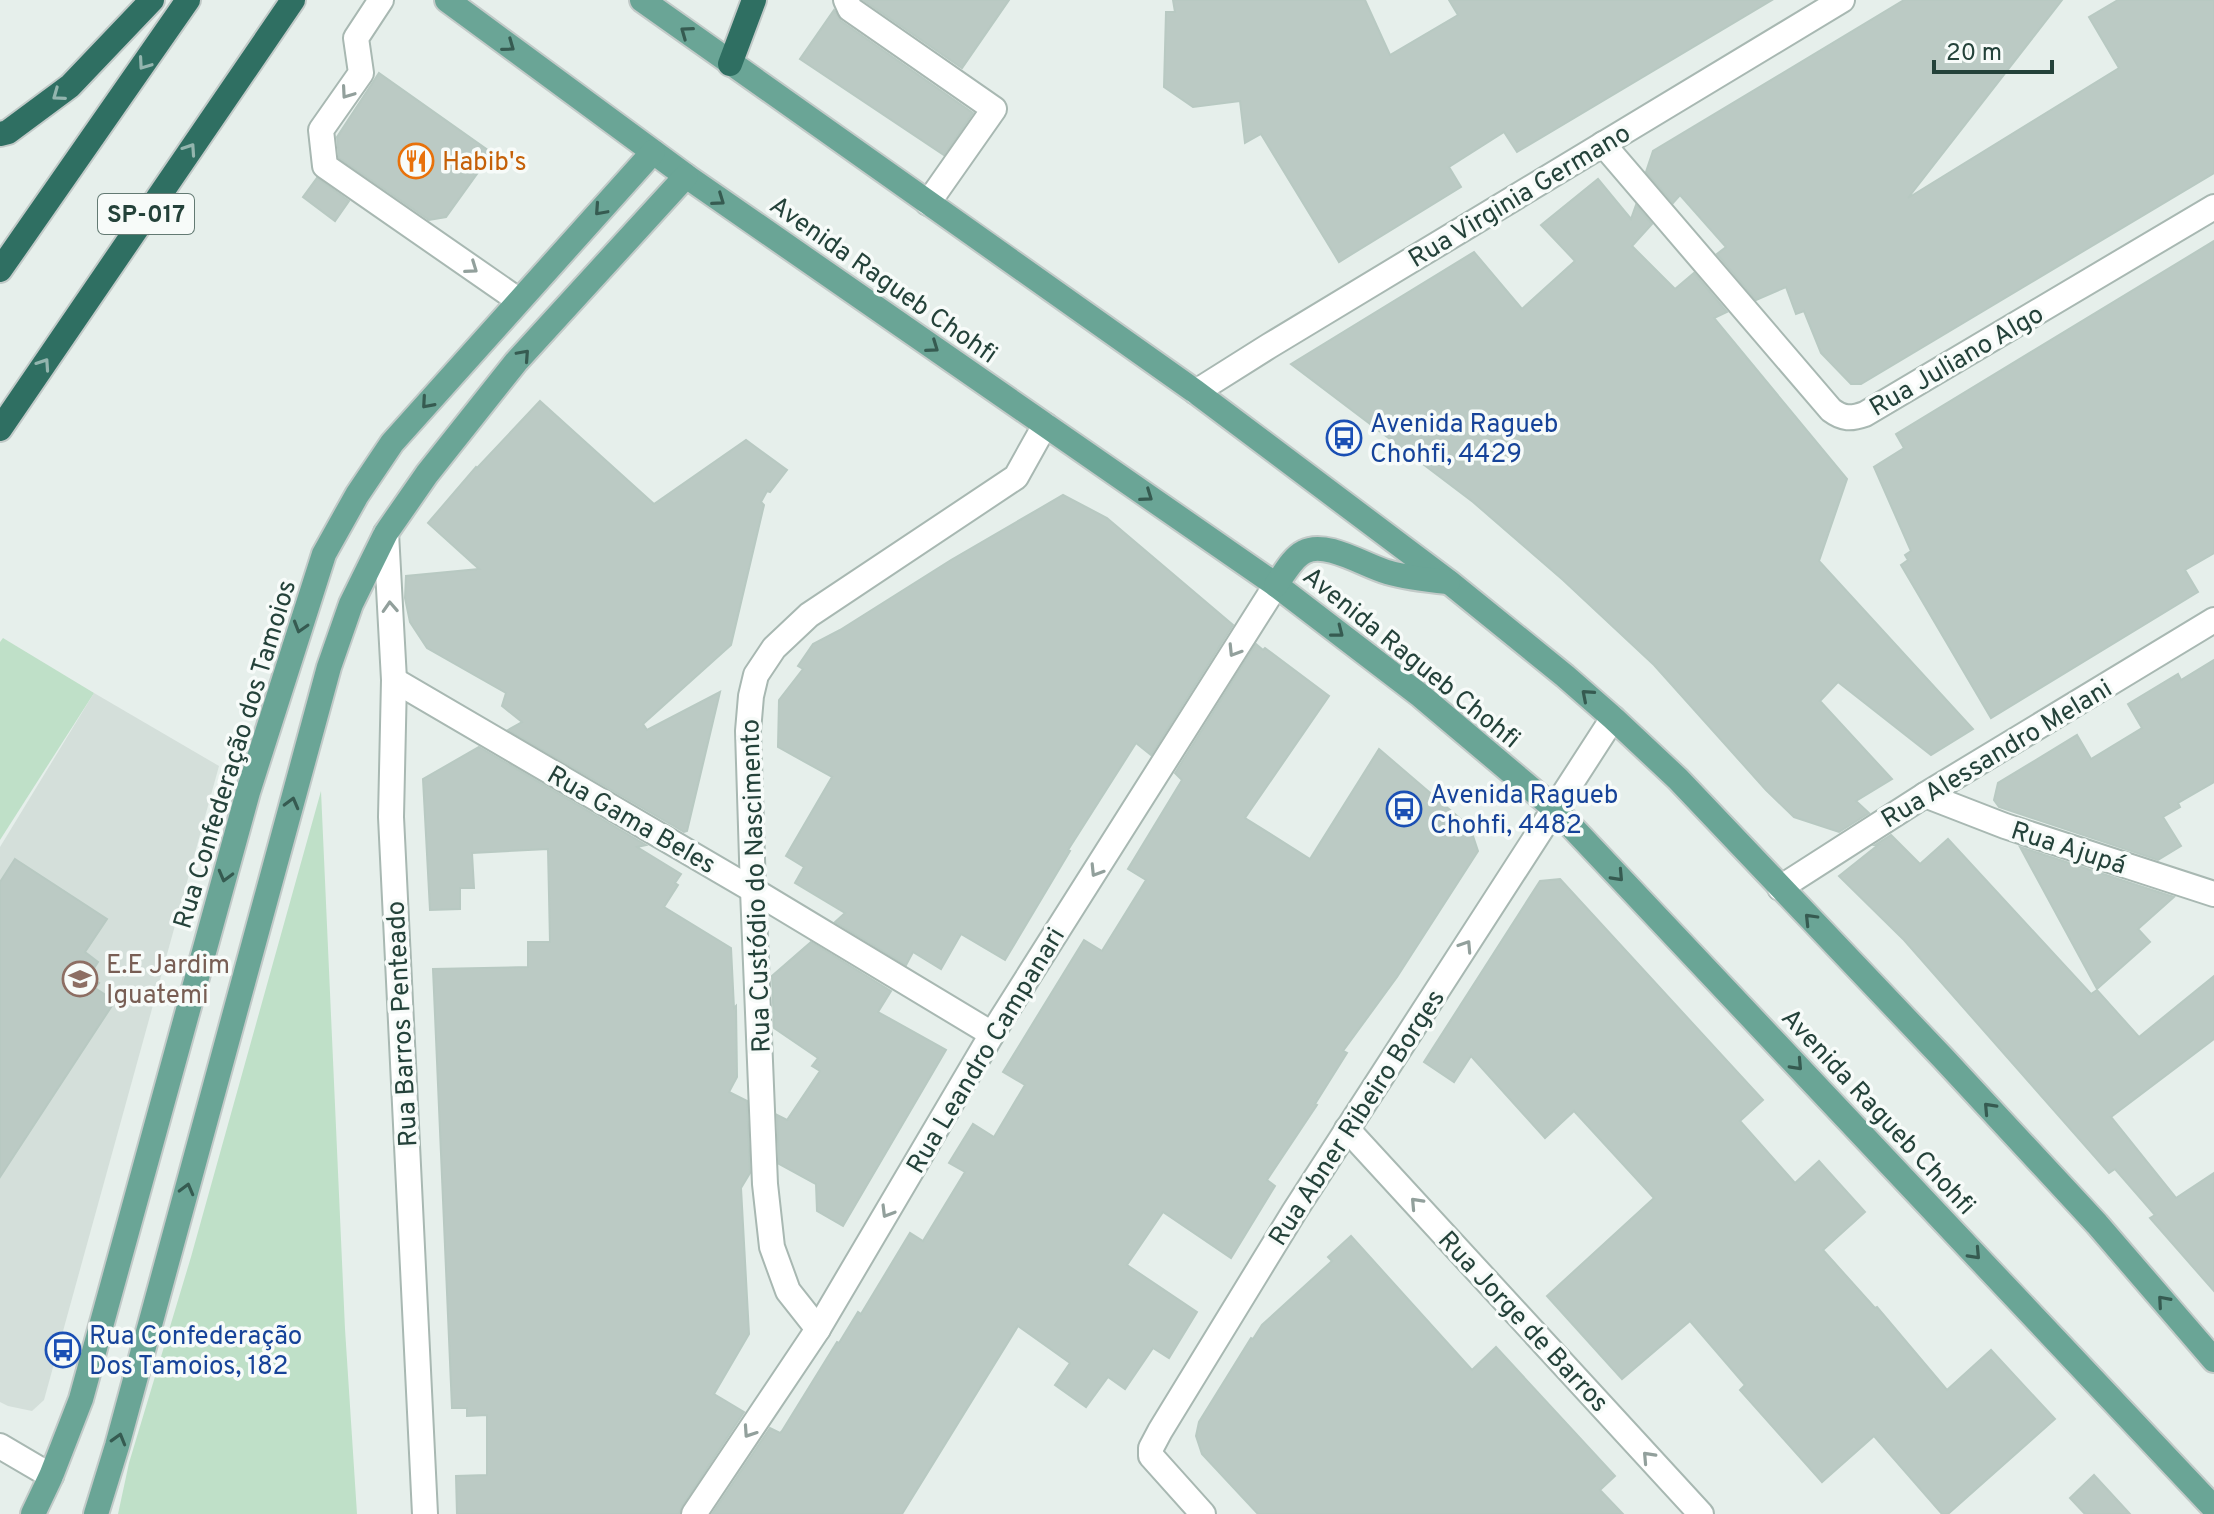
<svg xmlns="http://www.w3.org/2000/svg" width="2214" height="1514" font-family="Overpass,sans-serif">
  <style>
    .built { fill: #d4dfda }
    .green { fill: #bfe0c8 }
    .building { fill: #bbcac4; stroke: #b8c9c2; stroke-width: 2 }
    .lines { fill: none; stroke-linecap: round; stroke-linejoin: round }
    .minor-casing { stroke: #a8b8b2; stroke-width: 28 }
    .major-casing { stroke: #c2cac8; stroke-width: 28 }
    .highway-casing { stroke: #c2cac8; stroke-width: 28 }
    .minor { stroke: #fff; stroke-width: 24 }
    .major { stroke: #6aa596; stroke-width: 24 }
    .highway { stroke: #2f6f62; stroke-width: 24 }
    .oneway { stroke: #365b51 }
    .oneway2 { stroke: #93b5ae }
    .oneway3 { stroke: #92a09c }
    .labels { text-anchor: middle; stroke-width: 7; stroke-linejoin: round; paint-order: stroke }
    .shield { fill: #f7fbf9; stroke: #637a73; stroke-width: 2 }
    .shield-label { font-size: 24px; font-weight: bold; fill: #24423a }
    .food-label { font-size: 26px; fill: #c56008; stroke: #f7fbf9; text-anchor: start }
    .street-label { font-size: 26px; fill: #24423a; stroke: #f7fbf9 }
    .transit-label { font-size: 26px; fill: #164399; stroke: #f7fbf9; text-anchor: start }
    .education-label { font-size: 26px; fill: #785e54; stroke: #f7fbf9; text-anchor: start }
  </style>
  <rect width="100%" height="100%" fill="#e6efeb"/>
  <!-- built -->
  <path class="built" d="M94,693L219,766L44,1400L32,1411L8,1406L0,1402V847Z"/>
  <!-- green -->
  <g class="green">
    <path d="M3,638L94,693L0,840V642Z"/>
    <path d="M321,791L345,1329L357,1514H118L129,1463L191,1257Z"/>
  </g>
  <!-- building -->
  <g class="building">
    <path d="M863,0H1009L962,68Z"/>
    <path d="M1173,0H1365L1390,55L1458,15L1449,0H1772L1517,152L1504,132L1449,167L1461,187L1339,262L1261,134L1245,143L1240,101L1193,107L1164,87L1166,12H1175Z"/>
    <path d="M1904,0H2062L1908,198L2119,68L2089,17L2118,0H2214V173L1861,384H1851L1821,353L1804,311L1796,314L1786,287L1756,300L1717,254L1726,247L1680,195L1673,203L1646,172L1653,151Z"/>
    <path d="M834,10L841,21L973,113L944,155L800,59Z"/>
    <path d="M379,73L492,153L446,217L429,220L339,158L337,137Z"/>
    <path d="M317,178L349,201L335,221L303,197Z"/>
    <path d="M1598,179L1631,219L1636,205L1652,224L1632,246L1675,289L1694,273L1727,312L1714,318L1847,479L1819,561L1973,729L1931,755L1838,682L1820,701L1892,779L1856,801L1869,813L1839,832L1794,817L1766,790L1654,665L1563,580L1473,502L1291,364L1474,252L1522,309L1575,261L1541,225Z"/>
    <path d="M2214,241V553L2185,570L2198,592L1991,718L1901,565L1908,560L1905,555L1911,551L1874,467L1904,448L1896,434Z"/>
    <path d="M540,401L654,504L746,440L787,470L770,492L767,491L761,502L764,505L731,645L643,724L647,730L720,692L687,831L684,832L508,730L522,722L502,706L506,693L427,648L410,622L405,598L406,576L479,569L428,523L476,467L477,468Z"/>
    <path d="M1063,495L1107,518L1233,625L1151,755L1136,743L1068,850L1070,851L1005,960L961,934L941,969L913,952L906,965L835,922L845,913L795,883L804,867L786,856L832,777L778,747L779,700L803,669L798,666L813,644L840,630L951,560Z"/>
    <path d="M1256,644L1263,650L1265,648L1329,696L1245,818L1310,859L1379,749L1470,827L1478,851L1397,977L1343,1051L1347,1053L1315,1104L1317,1105L1267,1180L1275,1186L1231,1258L1163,1212L1127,1265L1197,1312L1169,1358L1153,1348L1125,1389L1108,1377L1086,1407L1055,1385L1070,1363L1018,1326L902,1514H712L770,1428L780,1433L782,1431L837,1342L839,1343L858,1312L861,1314L910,1233L923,1241L965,1172L949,1163L973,1124L994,1137L1025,1085L1003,1072L1084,940L1102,951L1146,880L1128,869L1182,780L1175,773Z"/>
    <path d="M2214,660V782L2178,803L2180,807L2163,817L2181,846L2158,860L1999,807L1994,800L1998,783L2077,735L2091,759L2142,728L2128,704L2178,674L2181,680Z"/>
    <path d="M479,747L646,845L637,847L681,874L675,883L678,885L664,907L731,948L734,1008L736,1006L737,1077L729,1092L747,1101L750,1173L741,1188L749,1334L714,1394L744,1412L682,1506L679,1514H457L456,1476L487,1475V1415L467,1416V1408H452L433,969L528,967V942H550L548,849L472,853L474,888H460V909L430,910L423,779Z"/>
    <path d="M1891,835L1920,864L1948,839L2091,994L2097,990L2139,1037L2214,976V1039L2111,1117L2176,1198L2214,1173V1291L2150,1218L2155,1215L2115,1169L2109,1173L1904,940L1839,876L1878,845H1875Z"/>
    <path d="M2020,847L2146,888L2174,897L2138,929L2150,942L2097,989Z"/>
    <path d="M15,859L107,919L85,952L98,962L89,976L99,983L95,988L115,1001L0,1177V882Z"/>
    <path d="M1560,879L1763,1100L1740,1121L1795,1183L1819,1161L1865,1212L1823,1250L1875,1308L1877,1307L1947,1390L1991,1350L2055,1419L1948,1514H1942L1874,1436L1822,1482L1740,1390L1745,1385L1690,1321L1622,1379L1547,1296L1654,1198L1574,1111L1545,1138L1471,1056L1454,1082L1424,1062L1540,881Z"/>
    <path d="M811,942L891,991L878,1012L946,1050L843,1226L817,1211L816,1184L779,1164L777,1115L787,1120L820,1071L812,1066L818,1058L774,1028L772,976Z"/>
    <path d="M1351,1236L1472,1370L1496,1347L1615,1476L1600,1490L1623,1514H1258L1202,1454L1196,1436L1199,1422L1251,1338L1253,1339L1262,1325L1332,1261L1328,1257Z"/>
    <path d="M2094,1475L2130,1514H2085L2070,1498Z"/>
  </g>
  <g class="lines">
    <!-- minor casing -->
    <g class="minor-casing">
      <g id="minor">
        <path d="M381,0L356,38L361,73L321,130L325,166L518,300"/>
        <path d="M846,0L850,9L994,109L928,203"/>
        <path d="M1603,144L1831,410C1843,419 1851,419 1865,414L2214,207"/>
        <path d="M1196,392L1269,346L1842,0"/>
        <path d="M386,533L394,680L391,817L425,1514"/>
        <path d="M394,680L753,890L992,1034"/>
        <path d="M1925,795L2005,826L2214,894"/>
        <path d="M1780,888L1925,795L2214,620"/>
        <path d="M1347,1129L1701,1514"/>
        <path d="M818,1329L788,1291L772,1247L765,1184L753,890L748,731L751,696L756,675L774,648L809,615L1016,477L1045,425"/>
        <path d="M0,1446L51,1476"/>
        <path d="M694,1514L818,1329L992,1034L1276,585"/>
        <path d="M1203,1514L1151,1456V1448L1160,1431L1294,1212L1613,718"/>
      </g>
    </g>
    <!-- major casing -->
    <g class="major-casing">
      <g id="major">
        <path d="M447,0L686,176L1276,585L1421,696L1555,809L2214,1508"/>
        <path d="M642,0L1196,392L1449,582L1565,676L1613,718L1678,779L1943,1058L2097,1224L2214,1360"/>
        <path d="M1276,585C1284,574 1292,558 1304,552C1326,540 1365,566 1387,572C1407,578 1427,580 1448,582"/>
        <path d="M33,1514L51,1476L81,1399L248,792L324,554L357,495L392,443L653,152"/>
        <path d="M96,1514L117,1446L329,667L351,604L386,533L427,474L516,362L686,176"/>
      </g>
    </g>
    <!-- highway casing -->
    <g class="highway-casing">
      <g id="highway">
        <path d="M730,64L754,0"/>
        <path d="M0,134L8,132L70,86L152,0"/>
        <path d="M0,270L188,0"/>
        <path d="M0,429L293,0"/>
      </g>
    </g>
    <!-- minor -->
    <use href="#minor" class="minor"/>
    <!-- major -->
    <use href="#major" class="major"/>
    <!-- highway -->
    <use href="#highway" class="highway"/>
  </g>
  <!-- one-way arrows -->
  <defs><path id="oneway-chevron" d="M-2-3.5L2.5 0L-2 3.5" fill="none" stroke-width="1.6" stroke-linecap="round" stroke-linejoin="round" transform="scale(2)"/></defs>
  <g class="oneway">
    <use href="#oneway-chevron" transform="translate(686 32) rotate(-144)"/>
    <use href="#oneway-chevron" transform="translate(509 46) rotate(36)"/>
    <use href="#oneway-chevron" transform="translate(719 200) rotate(35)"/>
    <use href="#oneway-chevron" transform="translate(600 210) rotate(132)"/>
    <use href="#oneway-chevron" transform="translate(933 347) rotate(35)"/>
    <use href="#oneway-chevron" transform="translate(524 355) rotate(-48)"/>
    <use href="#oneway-chevron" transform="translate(427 403) rotate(131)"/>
    <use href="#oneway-chevron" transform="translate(1147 496) rotate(35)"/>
    <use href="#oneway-chevron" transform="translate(300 627) rotate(107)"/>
    <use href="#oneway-chevron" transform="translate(1338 632) rotate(38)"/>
    <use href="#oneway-chevron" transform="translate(1587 695) rotate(-139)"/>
    <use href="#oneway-chevron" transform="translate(292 803) rotate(-75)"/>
    <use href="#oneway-chevron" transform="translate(225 876) rotate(105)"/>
    <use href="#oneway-chevron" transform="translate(1618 876) rotate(47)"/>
    <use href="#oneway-chevron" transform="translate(1810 919) rotate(-134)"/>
    <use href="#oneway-chevron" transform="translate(1797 1065) rotate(47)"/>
    <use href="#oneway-chevron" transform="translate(1989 1108) rotate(-133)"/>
    <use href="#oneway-chevron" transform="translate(187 1189) rotate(-75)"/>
    <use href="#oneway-chevron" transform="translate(1975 1254) rotate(47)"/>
    <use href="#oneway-chevron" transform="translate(2163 1301) rotate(-131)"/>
    <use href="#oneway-chevron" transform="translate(119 1439) rotate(-74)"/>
  </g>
  <g class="oneway2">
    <use href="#oneway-chevron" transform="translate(144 64) rotate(125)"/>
    <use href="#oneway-chevron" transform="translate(58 95) rotate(144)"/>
    <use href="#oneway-chevron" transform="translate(190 149) rotate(-56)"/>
    <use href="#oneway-chevron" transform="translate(44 364) rotate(-56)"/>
  </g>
  <g class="oneway3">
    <use href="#oneway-chevron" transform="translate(347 93) rotate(125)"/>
    <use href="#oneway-chevron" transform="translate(472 268) rotate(35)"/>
    <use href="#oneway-chevron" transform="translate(390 607) rotate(-93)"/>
    <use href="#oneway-chevron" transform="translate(1234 651) rotate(122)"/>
    <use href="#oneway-chevron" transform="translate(1096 871) rotate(122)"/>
    <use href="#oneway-chevron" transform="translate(1466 946) rotate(-57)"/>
    <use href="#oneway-chevron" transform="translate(1416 1203) rotate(-133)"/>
    <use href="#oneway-chevron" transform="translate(887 1212) rotate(121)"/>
    <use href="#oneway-chevron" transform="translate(749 1432) rotate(124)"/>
    <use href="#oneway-chevron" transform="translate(1648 1457) rotate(-133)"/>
  </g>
  <!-- icons -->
  <defs>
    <g id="restaurant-ring" transform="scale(1.8)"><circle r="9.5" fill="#f7fbf9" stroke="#e8710a" stroke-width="1.5"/><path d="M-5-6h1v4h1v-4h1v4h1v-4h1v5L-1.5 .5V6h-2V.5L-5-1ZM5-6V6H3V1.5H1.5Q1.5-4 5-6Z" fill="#e8710a"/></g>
    <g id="bus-ring" transform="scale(1.8)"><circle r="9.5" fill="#f7fbf9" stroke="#1a4fb4" stroke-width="1.5"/><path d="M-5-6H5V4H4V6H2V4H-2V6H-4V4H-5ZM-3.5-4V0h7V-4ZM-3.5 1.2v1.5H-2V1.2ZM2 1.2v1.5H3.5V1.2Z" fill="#1a4fb4"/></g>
    <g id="school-ring" transform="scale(1.8)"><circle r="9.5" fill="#f7fbf9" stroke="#8d6e63" stroke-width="1.5"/><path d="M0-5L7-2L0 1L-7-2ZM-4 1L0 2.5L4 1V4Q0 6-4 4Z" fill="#8d6e63"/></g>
  </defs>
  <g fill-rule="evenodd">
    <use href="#restaurant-ring" x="416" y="161"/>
    <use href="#bus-ring" x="1344" y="438"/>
    <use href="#bus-ring" x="1404" y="809"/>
    <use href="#school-ring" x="80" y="979"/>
    <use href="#bus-ring" x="63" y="1350"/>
  </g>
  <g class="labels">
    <!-- shield labels -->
    <rect class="shield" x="98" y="194" width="96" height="40" rx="6"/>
    <g class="shield-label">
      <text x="146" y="222">SP-017</text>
    </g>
    <!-- food labels -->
    <g class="food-label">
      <text x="442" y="170">Habib's</text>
    </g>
    <!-- street labels -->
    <g class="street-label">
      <text transform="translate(1519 195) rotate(-31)" y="9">Rua Virginia Germano</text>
      <text transform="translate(884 279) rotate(35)" y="9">Avenida Ragueb Chohfi</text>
      <text transform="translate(1956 360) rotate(-30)" y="9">Rua Juliano Algo</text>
      <text transform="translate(1412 657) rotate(39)" y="9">Avenida Ragueb Chohfi</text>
      <text transform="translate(1996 753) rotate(-31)" y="9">Rua Alessandro Melani</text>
      <text transform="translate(234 754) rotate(-73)" y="9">Rua Confederação dos Tamoios</text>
      <text transform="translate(632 819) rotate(30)" y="9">Rua Gama Beles</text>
      <text transform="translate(2069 847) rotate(18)" y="9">Rua Ajupá</text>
      <text transform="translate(755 886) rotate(-92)" y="9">Rua Custódio do Nascimento</text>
      <text transform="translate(401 1024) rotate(-93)" y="9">Rua Barros Penteado</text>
      <text transform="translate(985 1050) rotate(-59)" y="9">Rua Leandro Campanari</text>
      <text transform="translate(1879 1111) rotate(47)" y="9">Avenida Ragueb Chohfi</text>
      <text transform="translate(1356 1117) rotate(-57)" y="9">Rua Abner Ribeiro Borges</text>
      <text transform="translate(1524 1321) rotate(47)" y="9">Rua Jorge de Barros</text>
    </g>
    <!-- transit labels -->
    <g class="transit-label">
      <text x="1370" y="432">Avenida Ragueb<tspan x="1370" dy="30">Chohfi, 4429</tspan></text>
      <text x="1430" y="803">Avenida Ragueb<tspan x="1430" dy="30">Chohfi, 4482</tspan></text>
      <text x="89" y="1344">Rua Confederação<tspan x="89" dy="30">Dos Tamoios, 182</tspan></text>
    </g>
    <!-- education labels -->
    <g class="education-label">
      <text x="106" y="973">E.E Jardim<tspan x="106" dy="30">Iguatemi</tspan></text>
    </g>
  </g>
  <!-- scale -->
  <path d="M1934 60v12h118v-12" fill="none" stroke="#24423a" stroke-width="4"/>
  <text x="1946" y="60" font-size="24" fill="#24423a" stroke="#f7fbf9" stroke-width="6" paint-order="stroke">20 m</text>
</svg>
